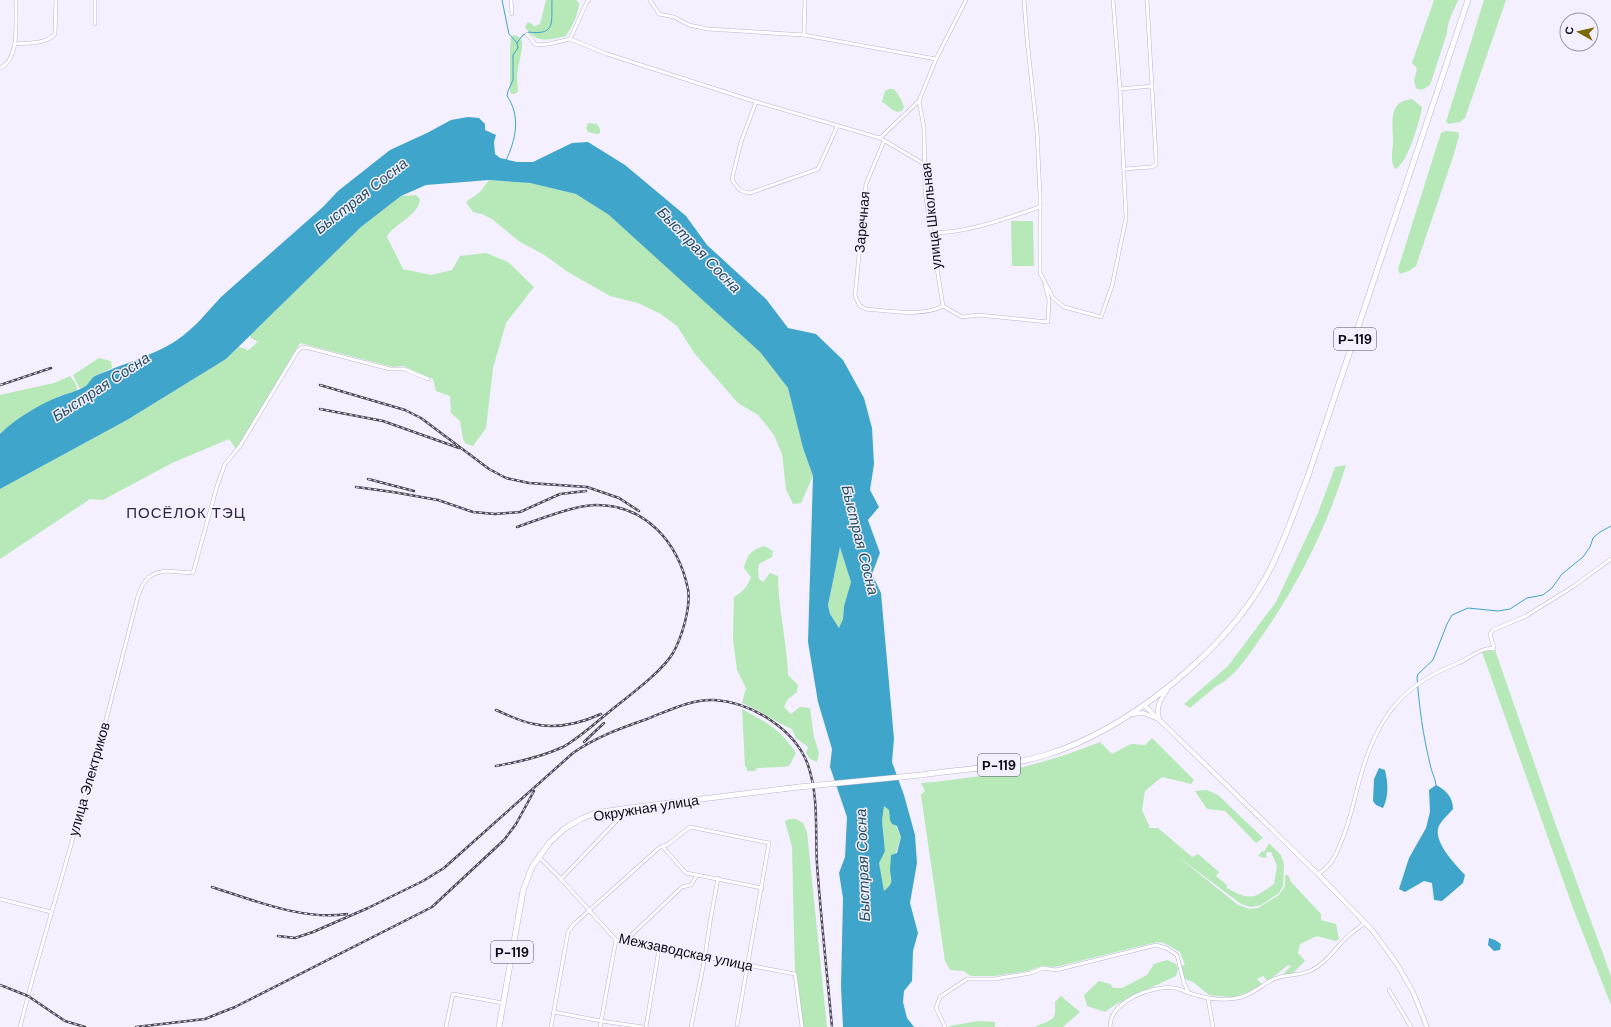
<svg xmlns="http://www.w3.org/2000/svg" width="1611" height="1027" font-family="'DM Sans',sans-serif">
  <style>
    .green { fill: #b6e8b8 }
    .water { fill: #3fa5ca; fill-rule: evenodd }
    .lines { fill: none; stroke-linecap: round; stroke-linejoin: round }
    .stream { stroke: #3fa5ca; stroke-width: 1 }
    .street-casing { stroke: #bbb2d4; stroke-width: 4 }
    .secondary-casing { stroke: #bbb2d4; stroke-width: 5 }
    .highway-casing { stroke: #bbb2d4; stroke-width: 6 }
    .street { stroke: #fff; stroke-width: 3 }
    .secondary { stroke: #fff; stroke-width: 4 }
    .highway { stroke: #fff; stroke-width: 5 }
    .rail-casing { stroke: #4c4854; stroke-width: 2.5 }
    .rail { stroke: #f4f0ff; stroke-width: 1; stroke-dasharray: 3; stroke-linecap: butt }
    .highway-bridge-casing { stroke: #bbb2d4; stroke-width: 6; stroke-linecap: butt }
    .highway-bridge { stroke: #fff; stroke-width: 5 }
    .labels { text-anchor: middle; stroke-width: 3; stroke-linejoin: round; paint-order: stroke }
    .shield { fill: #f4f0ff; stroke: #524e5a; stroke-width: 1 }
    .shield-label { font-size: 13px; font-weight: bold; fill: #0d0914 }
    .street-label { font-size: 14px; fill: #0d0914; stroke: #f4f0ff }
    .water-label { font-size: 15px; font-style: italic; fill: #224d5d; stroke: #f4f0ff }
    .neighbourhood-label { font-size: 15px; letter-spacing: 1px; fill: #2f2742; stroke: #f4f0ff }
  </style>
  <rect width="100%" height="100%" fill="#f4f0ff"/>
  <!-- green -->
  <g class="green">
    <path d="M546,0H576L579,3C578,16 572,26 566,36C548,40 536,44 525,27L528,22L535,26L540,24Z"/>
    <path d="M1434,0H1458C1454,11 1447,21 1447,33L1430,85C1425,88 1421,92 1416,88L1414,81L1417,68L1412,63Z"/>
    <path d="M1484,0H1506L1465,118L1460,122L1449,124L1446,122Z"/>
    <path d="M514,35L519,37L522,42V48L517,74L518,92L514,94H511L510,90V48L511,37Z"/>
    <path d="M889,89H894L901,99L904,107L902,111L897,112C891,110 888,105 882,102L885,91Z"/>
    <path d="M1412,99L1422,107C1421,118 1408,159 1400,165C1399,167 1397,168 1395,169C1389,159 1394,148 1393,138C1393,120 1388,102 1412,99Z"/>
    <path d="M588,123L597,124L600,129V133L597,134L588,132L586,128Z"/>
    <path d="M1445,131L1458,132L1459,136L1453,157L1416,266L1409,271L1400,274L1398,269L1441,133Z"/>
    <path d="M489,180L530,183L576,194L609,215L690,286L760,352L788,388L803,448L813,476L801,503L793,504L786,489L782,454L774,435L758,415L738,403L695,354L677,326L661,314L638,303L610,296L568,272L543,254L520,242L492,219L482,214L473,212L466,202L480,192Z"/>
    <path d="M416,195L420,199C418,217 394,223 387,237L403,269L431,275L452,270L460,256L486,253L508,262L534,287L506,323L493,368L486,428L473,446L466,444L463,439L460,421L451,413L450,396L436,391L433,379L403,366L393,367L300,343L236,449L229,439L172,463L103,500L90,499L0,559V489L127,420L226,359L239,347L246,349L247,351L258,342L251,338L250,335L361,227L401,196Z"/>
    <path d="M1011,221H1033L1034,266H1012Z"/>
    <path d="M99,358L111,361L112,368L95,376L87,386L80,389L73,375Z"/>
    <path d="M70,376L76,384L77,391L59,396L0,434V395L54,383Z"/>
    <path d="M1346,465C1326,530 1296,589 1257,643C1248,656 1238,671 1226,680C1223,683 1219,684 1215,687C1207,694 1198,701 1190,708L1184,704L1228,666L1276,602L1318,513L1335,467Z"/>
    <path d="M764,546L773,551L772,557L759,564L758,570L759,579L763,582L770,573L778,576C778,609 787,641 788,675L798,685L797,692L787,700L784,707L791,714L800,707L810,708L814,737L819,753L817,762L810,759L806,753L808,747L796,738L792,729C775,722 760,710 742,703L746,688L737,670L733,639L734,597C743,592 747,587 751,577L744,568C748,554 750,551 764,546Z"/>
    <path d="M840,546L851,582L844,606L843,619L839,628L830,614L828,605Z"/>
    <path d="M1495,650L1554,820L1611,976V1005L1573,908L1482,652Z"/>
    <path d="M742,709C768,724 778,727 796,753L789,766L782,767L757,768L755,771H747V768L745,766Z"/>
    <path d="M1152,738L1194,780L1191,784L1162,777L1145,791L1142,810L1150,828H1158L1192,857L1198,854L1219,872L1216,876L1227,885V888C1251,901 1253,899 1274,884L1277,866L1271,852H1267L1266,854L1267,857L1264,858L1258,856L1262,851L1264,852L1269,843L1281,855L1284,865L1283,886L1279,893L1261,905L1251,907L1241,904L1176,855L1238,905L1250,909L1258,908L1279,895L1285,886V875H1288L1291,882L1321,914V920L1336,924L1339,939L1336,941L1317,936L1300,944L1298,953L1305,961L1292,974L1284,975V973L1291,966L1288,965L1268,981L1263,976L1257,979L1262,984L1248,992L1235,997H1229L1209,995L1193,982L1185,979L1181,966L1185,965L1180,952L1164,943L1157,942L1055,967L1042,966L1028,971L994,976H971L963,971L950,970L945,961L921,795L925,791L921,783C984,778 1041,766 1100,742L1112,754L1131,744L1145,745Z"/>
    <path d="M1207,790L1218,795L1263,838L1256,843L1225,811L1207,809L1195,791Z"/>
    <path d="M884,806L889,810L890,820L892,824L896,826L901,837L890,871L893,878L891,885L884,891L878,862L885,851L882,821Z"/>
    <path d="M790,819H796L803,823L807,832L827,1027H802L795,974L792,847L785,821Z"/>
    <path d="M1167,960L1176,964L1178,969L1176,976L1118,1003L1105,1012L1087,1006L1084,995L1099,981L1110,984L1113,988H1122L1147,975L1154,964Z"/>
    <path d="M1061,996L1080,1012L1063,1027H1035C1050,1019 1057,1023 1055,1002Z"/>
    <path d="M978,1021L995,1022V1027H949L950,1026Z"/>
  </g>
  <!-- water -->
  <g class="water">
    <path d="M468,117L479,118L485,124V130L496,135L494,142L495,154L500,158L517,162H533L572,143L588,142L625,165L686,216L707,245L766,299L788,328L816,334L843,360L864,398L872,428L874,464L870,490L879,507L868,520L880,553L872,574L881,593L894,739L892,762L904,795L915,835L917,863L910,903L918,933L913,951L912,981L904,991L903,1002L907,1018L914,1027H843L841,986L843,898L839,873L845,857L847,817L830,767L832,749L818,702L808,642L813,476L803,448L788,388L760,352L609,215L576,194L530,183L489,180L426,185L401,196L361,227L226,359L127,420L0,489V434C16,418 37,406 58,397C67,393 76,392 84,387C89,385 89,380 95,376C120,365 155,355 177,340C194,329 208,311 221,297L323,207L338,191L390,150L427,133L451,120ZM840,547L851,582L844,606L843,619L839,628L830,614L828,605ZM884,806L889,810L890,820L892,824L897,826L901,837L897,853L891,855C891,860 890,866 890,871C892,883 893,883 884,891L879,863L885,851L882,821Z"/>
    <path d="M1379,768L1385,770C1388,783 1389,796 1383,808L1376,805L1373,801L1374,779Z"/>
    <path d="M1436,785C1446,790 1453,797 1453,809C1449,814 1443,819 1440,824C1430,839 1455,864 1465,875L1463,883L1442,901L1434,900L1432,883L1424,881L1405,892L1399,889L1409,858L1426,828L1430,812L1429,790Z"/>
    <path d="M1489,938L1495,940L1501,944L1500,950L1494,951L1488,945Z"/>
  </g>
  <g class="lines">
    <!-- stream -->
    <g class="stream">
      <path d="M502,0L509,34L517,43L518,48L513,55V80L508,91L507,96C521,116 516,140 506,160"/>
      <path d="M517,43L523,35L529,32C557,36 551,20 552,0"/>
      <path d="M1436,785C1435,777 1431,771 1430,764C1423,735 1419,706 1417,677L1418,674L1433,660L1447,624L1452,615L1468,608L1498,611L1510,609L1527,598L1543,595L1552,588L1562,574L1583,557L1590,547L1593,538L1600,532L1611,526"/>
    </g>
    <!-- street casing -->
    <g class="street-casing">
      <g id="street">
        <path d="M511,0L512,14"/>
        <path d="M650,0L659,14L674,17L689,25L708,29L804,35L936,59"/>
        <path d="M1024,0L1027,39L1037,131L1040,195V273L1053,298L1064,307L1101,317L1112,286L1126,218L1120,89L1113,0"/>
        <path d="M95,24V0"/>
        <path d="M527,34L536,45L549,44L570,39L607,54L750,100L880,138L924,164"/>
        <path d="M804,35L805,0"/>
        <path d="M570,39L587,2L589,0"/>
        <path d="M15,44C27,43 47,44 55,34L56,0"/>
        <path d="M0,68C21,59 15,19 16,0"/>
        <path d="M1120,89L1152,86"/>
        <path d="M919,101L924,128L925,192L943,306"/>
        <path d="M756,102L741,142L732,179C737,188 740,192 750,193L818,169L837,127"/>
        <path d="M880,138L919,101L936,59L966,0"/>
        <path d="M884,141L866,184L855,296L860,306L866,309C888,311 923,317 943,306"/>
        <path d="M1125,169L1151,167L1156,165V158L1147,0"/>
        <path d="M931,232C960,236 1012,216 1040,207"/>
        <path d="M943,306L962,317L979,315L1048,322L1049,300L1045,285"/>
        <path d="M662,846L686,873L697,875"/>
        <path d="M539,857L561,879L616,940L795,974L802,1027"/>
        <path d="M1318,874C1335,863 1336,853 1344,835C1352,813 1356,791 1363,768C1379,716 1404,684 1456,664C1467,660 1482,646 1494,649L1490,634L1493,630L1526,616L1574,586L1611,559"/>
        <path d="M561,879L628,809"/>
        <path d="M0,899L51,912"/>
        <path d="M625,941L682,887L691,885L697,875L762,888"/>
        <path d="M1389,990L1411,1027"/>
        <path d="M1208,999L1213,1027"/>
        <path d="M554,1012L601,1021L643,1027"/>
        <path d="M20,1027L33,977L98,751L138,596L143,584L149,577L156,573L166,571L193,573L217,486L225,464L240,446L298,350L303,347L309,348L390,369H404L428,379"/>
        <path d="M446,1027L453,994L503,1003"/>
        <path d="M551,1027L568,932L574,924L660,847L667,845L690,827L769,843L737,1025"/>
        <path d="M600,1027L616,940"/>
        <path d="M646,1027L659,949"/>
        <path d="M691,1027L705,957L710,922L718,878"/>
        <path d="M945,1027L936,1008L940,997L967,979H994L1031,973L1043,968L1056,970L1156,945L1166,948L1177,955L1184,983L1189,993"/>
        <path d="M1110,1027C1110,1001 1152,985 1174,988C1179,988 1184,991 1189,993C1207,999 1224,1002 1242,997C1254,993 1263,984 1274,979C1285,974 1299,976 1310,971C1326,964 1335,948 1348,936C1353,932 1359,927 1365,923"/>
      </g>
    </g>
    <!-- secondary casing -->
    <g class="secondary-casing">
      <g id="secondary">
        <path d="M1144,705L1318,874L1373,931L1397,964L1413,992L1427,1027"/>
        <path d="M1132,714L1143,713L1156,718"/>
        <path d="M1159,718C1155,706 1162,698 1168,688"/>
      </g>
    </g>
    <!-- highway casing -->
    <g class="highway-casing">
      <g id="highway">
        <path d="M921,775C963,769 1006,767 1046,755C1129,729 1224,652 1266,577C1283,546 1294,512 1307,479L1468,0"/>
        <path d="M499,1027L523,891L532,867L539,857L550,842L564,829L581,819L595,813L629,808L799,787"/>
      </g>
    </g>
    <!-- street -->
    <use href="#street" class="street"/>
    <!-- secondary -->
    <use href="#secondary" class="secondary"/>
    <!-- highway -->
    <use href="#highway" class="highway"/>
    <!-- rail casing -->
    <g class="rail-casing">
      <g id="rail">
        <path d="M0,385L51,368"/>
        <path d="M320,385L405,410L421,418L489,469L506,478L529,483L587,487L619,498L639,511"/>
        <path d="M320,409L383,421L459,448"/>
        <path d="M368,479L414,491"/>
        <path d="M356,487L393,492L438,500L473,512L495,514L520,512L560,494L586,491"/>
        <path d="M496,710C508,715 521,722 534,724C556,729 581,723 601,714"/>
        <path d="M584,742L604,723"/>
        <path d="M496,766C519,762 541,757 563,747C579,738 594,724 609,712C627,697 661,673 673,653C682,637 691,607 688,589C678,542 646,505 596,505C575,505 537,520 517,527"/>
        <path d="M212,887C253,900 304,921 347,914"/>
        <path d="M278,936L295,938L313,932L368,908L423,881L444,868L573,753C596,737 621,728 647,719C668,711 691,699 714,700C751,702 795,729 808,765C819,797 815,832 817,864C821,919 827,973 832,1027"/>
        <path d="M0,985L28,996L65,1021L85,1027"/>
        <path d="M136,1027L205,1019L235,1007L432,907L504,840L516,824L534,791"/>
      </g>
    </g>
    <!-- rail -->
    <use href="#rail" class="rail"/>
    <!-- highway-bridge casing -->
    <g class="highway-bridge-casing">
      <path id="highway-bridge" d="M799,787L921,775"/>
    </g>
    <!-- highway-bridge -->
    <use href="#highway-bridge" class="highway-bridge"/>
  </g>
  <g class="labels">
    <!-- shield labels -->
    <g class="shield">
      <rect x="1334" y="328" width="42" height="22" rx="3"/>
      <rect x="978" y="754" width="42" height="22" rx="3"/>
      <rect x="491" y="941" width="42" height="22" rx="3"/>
    </g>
    <g class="shield-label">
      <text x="1355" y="344">Р-119</text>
      <text x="999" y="770">Р-119</text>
      <text x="512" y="957">Р-119</text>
    </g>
    <!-- street labels -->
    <g class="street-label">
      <text transform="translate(931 216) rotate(-96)" y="5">улица Школьная</text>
      <text transform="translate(862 222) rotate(-85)" y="5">Заречная</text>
      <text transform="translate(89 779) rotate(-74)" y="5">улица Электриков</text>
      <text transform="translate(646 808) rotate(-9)" y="5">Окружная улица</text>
      <text transform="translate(686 952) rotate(12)" y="5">Межзаводская улица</text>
    </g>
    <!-- water labels -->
    <g class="water-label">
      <text transform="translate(361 196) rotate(-38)" y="5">Быстрая Сосна</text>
      <text transform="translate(699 250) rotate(46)" y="5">Быстрая Сосна</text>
      <text transform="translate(101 387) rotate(-33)" y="5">Быстрая Сосна</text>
      <text transform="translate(860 540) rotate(76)" y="5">Быстрая Сосна</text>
      <text transform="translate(863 865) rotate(-92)" y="5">Быстрая Сосна</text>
    </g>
    <!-- neighbourhood labels -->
    <g class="neighbourhood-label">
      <text x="186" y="518">ПОСЁЛОК ТЭЦ</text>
    </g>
  </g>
  <!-- north arrow -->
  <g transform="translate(1579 32) rotate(278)"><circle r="19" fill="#f4f0ff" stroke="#9894a1"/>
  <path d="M0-3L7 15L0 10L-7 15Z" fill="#796900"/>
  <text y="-6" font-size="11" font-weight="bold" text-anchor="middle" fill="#0d0914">С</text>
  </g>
</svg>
